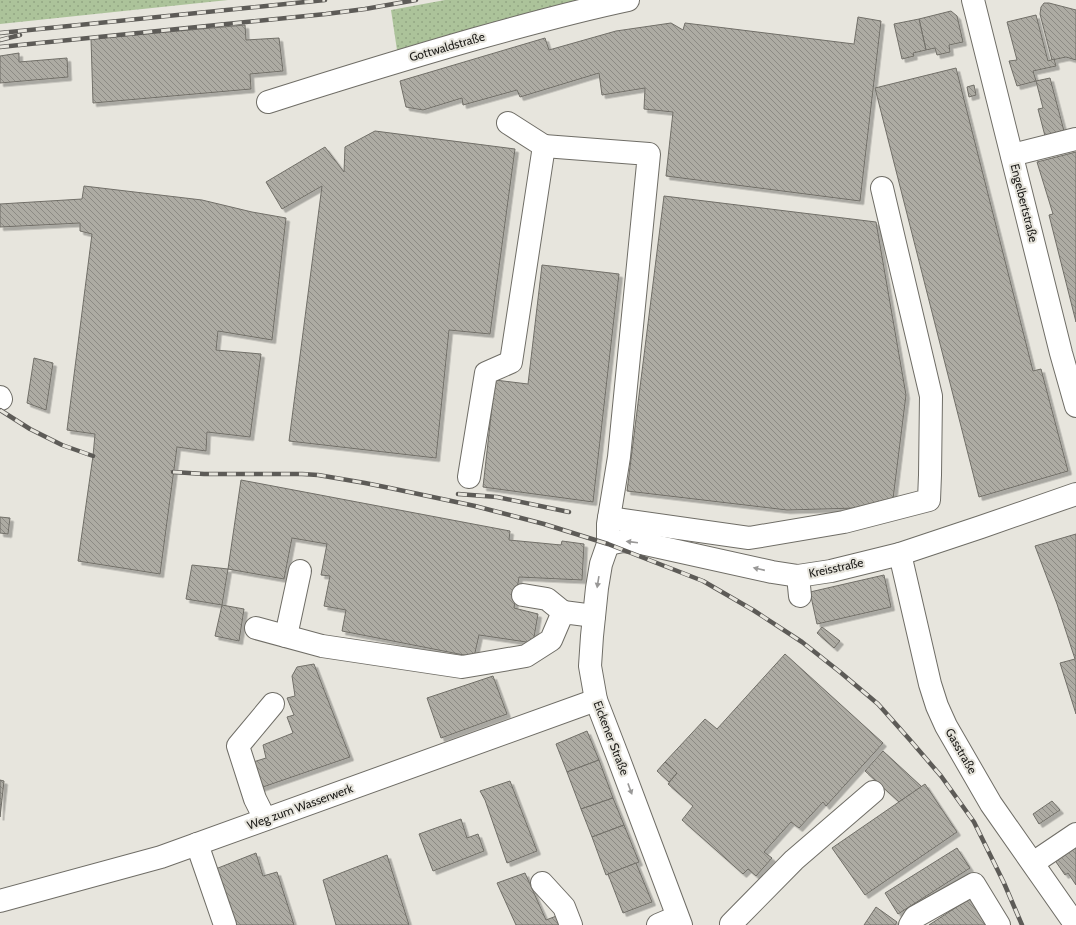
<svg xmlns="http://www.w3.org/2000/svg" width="1076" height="925" font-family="Cabin,sans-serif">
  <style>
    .grass { fill: url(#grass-dots) }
    .building { fill: url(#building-back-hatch); stroke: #716f68; filter: url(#shadow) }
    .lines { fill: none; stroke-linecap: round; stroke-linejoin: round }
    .minor-casing { stroke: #6f6d66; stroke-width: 24 }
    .minor { stroke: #fff; stroke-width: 22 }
    .rail-casing { stroke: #5d5b57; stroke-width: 4.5 }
    .rail { stroke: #e7e5dd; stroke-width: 3; stroke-dasharray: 9; stroke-linecap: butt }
    .oneway { fill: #999897 }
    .labels { text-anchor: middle; stroke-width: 4; stroke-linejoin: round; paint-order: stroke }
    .street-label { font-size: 12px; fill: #1c1b18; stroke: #e7e5dd }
  </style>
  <defs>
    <pattern id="grass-dots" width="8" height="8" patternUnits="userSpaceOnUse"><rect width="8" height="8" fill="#acc39a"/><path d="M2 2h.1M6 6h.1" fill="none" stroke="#93a784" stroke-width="1.8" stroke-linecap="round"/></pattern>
    <pattern id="building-back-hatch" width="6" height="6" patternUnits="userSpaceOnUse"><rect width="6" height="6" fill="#adaba3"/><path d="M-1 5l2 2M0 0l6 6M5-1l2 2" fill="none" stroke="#8c8a84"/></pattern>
    <filter id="shadow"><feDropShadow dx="3.5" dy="3.5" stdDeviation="0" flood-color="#0004"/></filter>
  </defs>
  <rect width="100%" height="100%" fill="#e7e5dd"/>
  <!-- grass -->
  <g class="grass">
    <path d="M0,0H228L0,24Z"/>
    <path d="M445,0H585L397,50L391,10Z"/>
  </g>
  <!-- building -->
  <g class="building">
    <path d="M1044,3H1049L1076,10V60L1066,57L1052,60L1040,14L1041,7Z"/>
    <path d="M951,11L957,16L963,42L949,45L950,52L937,55L935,48L926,50L919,19Z"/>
    <path d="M1036,15L1048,61L1054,59L1056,66L1033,71L1036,81L1017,86L1009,61L1017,60L1007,22Z"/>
    <path d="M858,17L881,21L860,201L666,176L673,112L644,109L645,88L602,95L599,73L520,97L517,90L463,105L462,98L423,110L406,107L400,81L545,38L549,50L616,31L671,23L683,30L685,23L854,44Z"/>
    <path d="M919,19L926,50L913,53L914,56L902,59L894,24Z"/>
    <path d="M245,25L246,40L279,38L283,71L250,74L251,89L93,103L91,39Z"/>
    <path d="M19,53V62L67,58L68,77L0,83V56Z"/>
    <path d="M956,68L1033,371L1041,369L1068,471L979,497L875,88Z"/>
    <path d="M1050,78L1064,131L1045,136L1038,109L1043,108L1036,81Z"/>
    <path d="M974,85L976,95L969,97L967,87Z"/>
    <path d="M375,131L515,149L490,334L449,330L436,458L289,441L322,186L282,209L266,182L325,147L344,172L345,147Z"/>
    <path d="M1076,152V322L1049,215L1053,214L1037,162Z"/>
    <path d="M84,186L202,200L252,212L286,218L272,340L218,331L216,350L261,354L250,437L207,432L206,451L177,447L160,574L78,561L93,456L95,434L67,430L92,234L80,231V223L0,227V204L82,199Z"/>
    <path d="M664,196L876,222L906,395L892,507L787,510L627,491Z"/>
    <path d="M542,265L619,274L593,502L483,487L495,380L528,384Z"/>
    <path d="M34,358L53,363L46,410L27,403Z"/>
    <path d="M241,480L510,531L509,540L561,545L562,541L584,544L582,580L519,577L514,608L538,614L533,643L479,635L474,657L342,631L346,610L324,606L330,576L321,575L327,544L292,538L284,579L228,569Z"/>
    <path d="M0,517L10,518L8,534L0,533Z"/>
    <path d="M1076,534V714L1060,663L1075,659L1057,604L1035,546Z"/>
    <path d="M192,565L228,569L222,605L186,599Z"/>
    <path d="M884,575L891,607L817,624L810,592Z"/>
    <path d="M222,605L244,609L239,641L215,636Z"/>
    <path d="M822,627L840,641L834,648L817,633Z"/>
    <path d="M785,654L883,743L826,806L823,802L799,828L791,822L764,852L772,858L756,876L748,869L743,874L682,820L693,806L668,784L677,773L665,762L705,719L717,729Z"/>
    <path d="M314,664L350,757L260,788L250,763L266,758L263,745L293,733L287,717L294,715L287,698L295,696L292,676L297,667Z"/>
    <path d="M493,676L507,714L441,738L427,698Z"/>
    <path d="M587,731L599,760L567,772L556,744Z"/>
    <path d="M883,751L922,787L899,802L865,771Z"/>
    <path d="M599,760L613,798L581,809L567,772Z"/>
    <path d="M665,762L677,773L669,782L657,771Z"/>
    <path d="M0,780L4,781L0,817Z"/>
    <path d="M510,781L537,851L507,863L485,800L480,791Z"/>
    <path d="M925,784L957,832L865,895L832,848Z"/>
    <path d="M613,798L624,825L592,837L581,809Z"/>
    <path d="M1052,801L1060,810L1039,824L1033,814Z"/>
    <path d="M461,819L467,838L478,834L484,851L433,871L419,834Z"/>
    <path d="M624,825L639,862L606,875L592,837Z"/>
    <path d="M1076,845V885L1068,873L1065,875L1054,859Z"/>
    <path d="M957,848L970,868L898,914L885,893Z"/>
    <path d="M256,853L263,876L277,872L294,925H232L213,870Z"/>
    <path d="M387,855L409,925H336L323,880Z"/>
    <path d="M636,863L652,902L623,913L608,874Z"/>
    <path d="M525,873L546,920L559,915L562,925H516L497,883Z"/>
    <path d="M972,897L990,925H929Z"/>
    <path d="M876,907L897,922L895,925H864Z"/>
  </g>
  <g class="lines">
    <!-- minor casing -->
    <g class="minor-casing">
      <g id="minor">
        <path d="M973,0L1061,353L1076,406"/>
        <path d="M268,102C337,80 405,59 475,39C525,25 576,11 628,0"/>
        <path d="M544,146L649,154L619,457L608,524V544L601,564L597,588L592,636L590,666L596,700L618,757L681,925"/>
        <path d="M1012,155L1076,139"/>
        <path d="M0,397L1,399"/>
        <path d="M469,477L486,373L511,362L544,146L508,123"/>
        <path d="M609,518L749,538L844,522L929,500L930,475L931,396L882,188"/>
        <path d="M608,544L623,541L641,543L772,572L798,576L831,571L900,554L981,527L1076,494"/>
        <path d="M900,554L930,684L937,706L946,726L991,804L1075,924"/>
        <path d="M798,576L800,596"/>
        <path d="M523,595L547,599L563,612"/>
        <path d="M256,628L322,646L462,667L526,656L551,640L563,612L594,616"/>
        <path d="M286,636L300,571"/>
        <path d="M265,819L255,799L238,746L273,704"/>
        <path d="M197,844L225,925"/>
        <path d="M1033,863L1076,834"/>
        <path d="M542,883L564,907L571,925"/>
        <path d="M0,901L161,857L596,700"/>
        <path d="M731,924L794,860L873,792"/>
        <path d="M658,925L677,917"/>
        <path d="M910,925L915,917L974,884L999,925"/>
      </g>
    </g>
    <!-- minor -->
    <use href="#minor" class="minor"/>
    <!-- rail casing -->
    <g class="rail-casing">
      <g id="rail">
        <path d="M0,33L325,0"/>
        <path d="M0,40L20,35"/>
        <path d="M0,47L326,14L365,9L416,0"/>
        <path d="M0,410L30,429L62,445L93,456"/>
        <path d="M173,472L204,474H302L318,475L365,483L390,488L475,506L544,524L608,544L703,581L753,610L802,642L840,672L878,704L910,740L941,776L974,822L1004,883L1022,925"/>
        <path d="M458,494L497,497L569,512"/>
      </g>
    </g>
    <!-- rail -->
    <use href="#rail" class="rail"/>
  </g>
  <!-- one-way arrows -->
  <defs><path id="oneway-solid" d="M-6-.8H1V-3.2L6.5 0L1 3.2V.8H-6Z"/></defs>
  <g class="oneway">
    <use href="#oneway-solid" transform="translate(632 542) rotate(-173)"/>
    <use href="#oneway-solid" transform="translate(759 569) rotate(-167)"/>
    <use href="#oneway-solid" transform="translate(598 582) rotate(99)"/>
    <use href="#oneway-solid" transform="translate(630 789) rotate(70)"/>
  </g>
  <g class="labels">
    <!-- street labels -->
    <g class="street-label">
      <text transform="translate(447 47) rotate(-16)" y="4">Gottwaldstraße</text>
      <text transform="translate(1024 203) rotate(76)" y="4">Engelbertstraße</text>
      <text transform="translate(836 568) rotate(-12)" y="4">Kreisstraße</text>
      <text transform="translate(611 738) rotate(69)" y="4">Eickener Straße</text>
      <text transform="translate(961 751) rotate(60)" y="4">Gasstraße</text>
      <text transform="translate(300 807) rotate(-20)" y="4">Weg zum Wasserwerk</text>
    </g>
  </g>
</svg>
